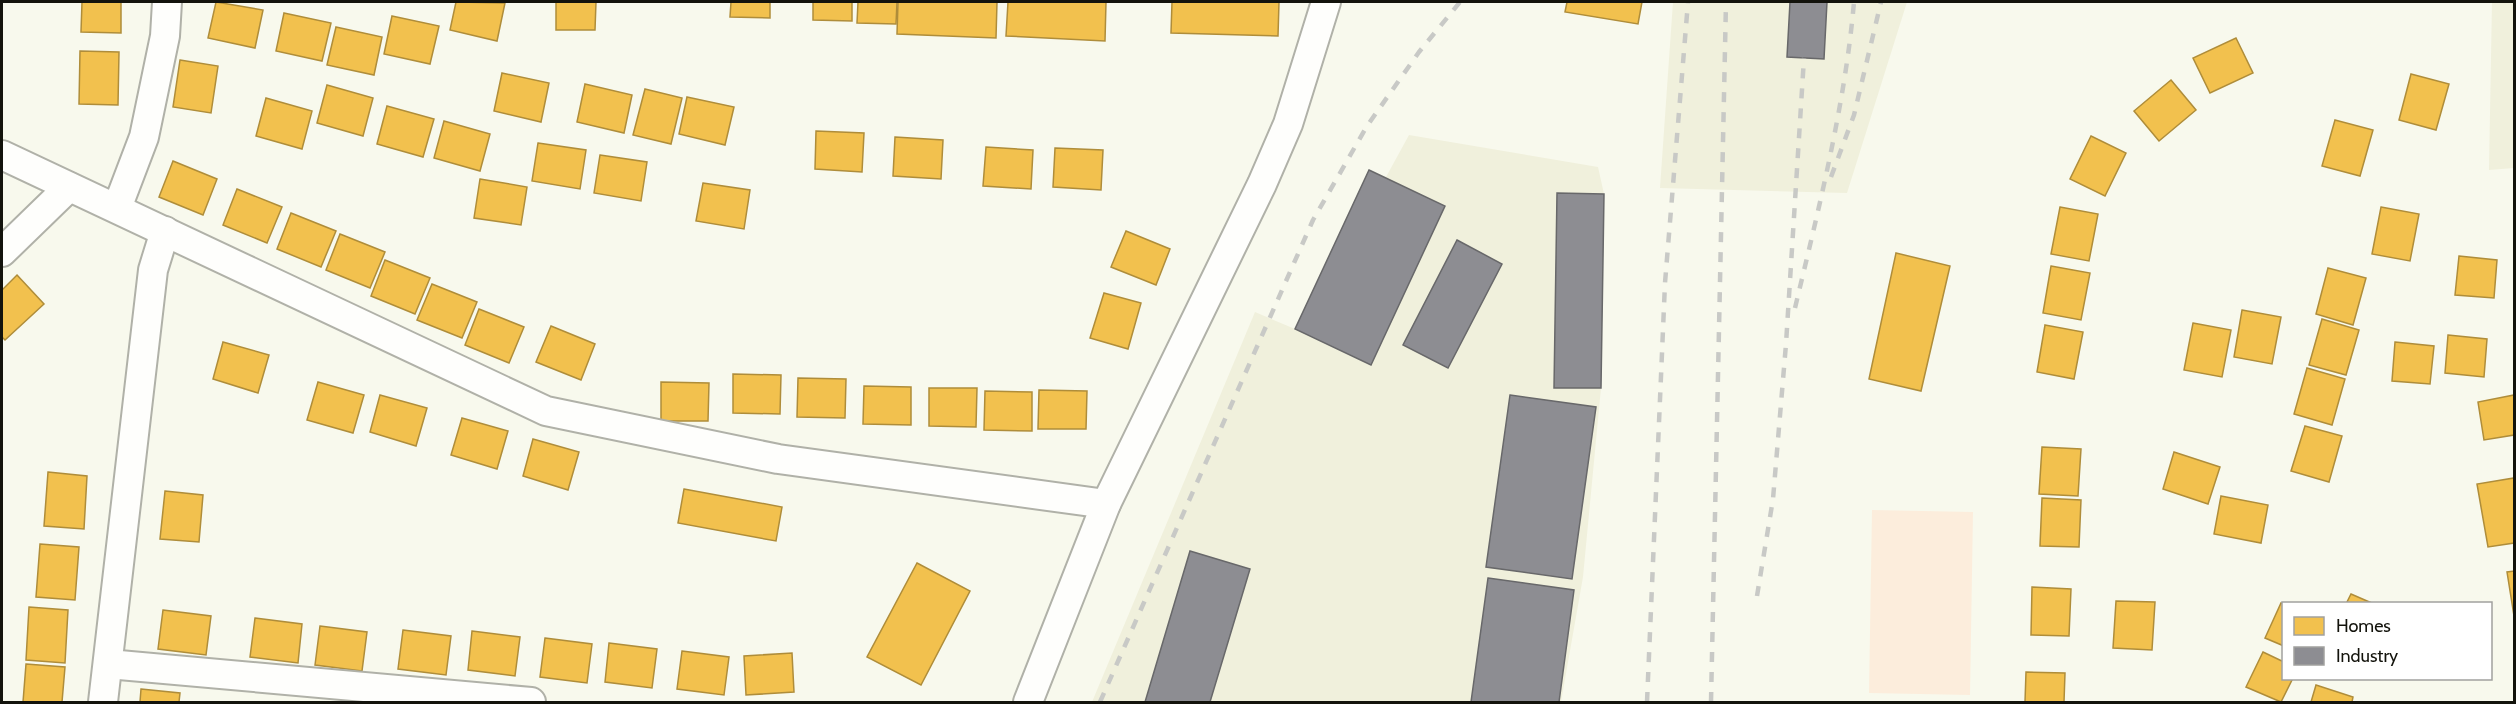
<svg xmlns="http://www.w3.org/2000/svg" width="2516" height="704" font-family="Cabin,sans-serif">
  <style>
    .built { fill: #f0f0dc }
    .green { fill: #fceddc }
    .homes { fill: #f2c14e; stroke: #af8d3a; stroke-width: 1.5 }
    .industry { fill: #8d8d92; stroke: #68686a; stroke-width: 1.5 }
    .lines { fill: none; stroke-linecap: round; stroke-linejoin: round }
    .street-casing { stroke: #b0b1a8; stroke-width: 32 }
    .street { stroke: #fefefc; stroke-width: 28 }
    .rail { stroke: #c8c9c6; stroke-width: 4.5; stroke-dasharray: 10 10; stroke-linecap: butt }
  </style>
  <rect width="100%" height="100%" fill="#f8f9ed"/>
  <!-- built -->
  <g class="built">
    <path d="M1673,2H1907L1847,193L1660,188Z"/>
    <path d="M2492,2H2514V168L2489,170Z"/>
    <path d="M1409,135L1598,167L1604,194L1601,388L1583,577L1561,702H1092L1255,312L1295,329L1369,170L1386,177Z"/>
  </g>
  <!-- green -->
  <path class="green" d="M1872,510L1973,512L1970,695L1869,693Z"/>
  <!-- homes -->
  <g class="homes">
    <path d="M82,2H121V33L81,32Z"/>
    <path d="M216,2L263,10L255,48L208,38Z"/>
    <path d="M456,2L505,3L497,41L450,30Z"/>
    <path d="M556,2H596L595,30H556Z"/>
    <path d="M731,2H770V18L730,17Z"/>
    <path d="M813,2H852V21L813,20Z"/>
    <path d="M858,2H897L896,24L857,23Z"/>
    <path d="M898,2H997L996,38L897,34Z"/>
    <path d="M1008,2H1106L1105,41L1006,36Z"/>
    <path d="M1172,2H1279L1278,36L1171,33Z"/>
    <path d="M1567,2H1642L1638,24L1565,12Z"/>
    <path d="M284,13L331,23L322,61L276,51Z"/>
    <path d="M392,16L439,26L430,64L384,54Z"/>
    <path d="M336,27L382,37L374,75L327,65Z"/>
    <path d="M2236,38L2253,73L2210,93L2193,58Z"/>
    <path d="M80,51L119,52L118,105L79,104Z"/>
    <path d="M180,60L218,66L211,113L173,107Z"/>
    <path d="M502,73L549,83L541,122L494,111Z"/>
    <path d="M2411,74L2449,84L2436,130L2399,120Z"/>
    <path d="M2171,80L2196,110L2159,141L2134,111Z"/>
    <path d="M585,84L632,95L624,133L577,122Z"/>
    <path d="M327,85L373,98L363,136L317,123Z"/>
    <path d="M645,89L682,98L671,144L633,135Z"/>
    <path d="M687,97L734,107L725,145L679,134Z"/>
    <path d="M266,98L312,111L302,149L256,136Z"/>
    <path d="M387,106L434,119L423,157L377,144Z"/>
    <path d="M2335,120L2373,130L2360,176L2322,166Z"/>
    <path d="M444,121L490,134L480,171L434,158Z"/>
    <path d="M816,131L864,133L862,172L815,169Z"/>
    <path d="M2091,136L2126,153L2105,196L2070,179Z"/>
    <path d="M895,137L943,140L941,179L893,176Z"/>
    <path d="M538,143L586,150L580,189L532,181Z"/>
    <path d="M986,147L1033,150L1031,189L983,186Z"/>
    <path d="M1055,148L1103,150L1101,190L1053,187Z"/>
    <path d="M600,155L647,162L641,201L594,193Z"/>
    <path d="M173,161L217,179L203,215L159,197Z"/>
    <path d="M480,179L527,187L521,225L474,218Z"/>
    <path d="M703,183L750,190L744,229L696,221Z"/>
    <path d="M237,189L282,207L267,243L223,225Z"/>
    <path d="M2060,207L2098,214L2089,261L2051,254Z"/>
    <path d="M2381,207L2419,214L2410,261L2372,254Z"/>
    <path d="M291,213L336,231L321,267L277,249Z"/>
    <path d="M1126,231L1170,249L1156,285L1111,267Z"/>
    <path d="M340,234L385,252L370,288L326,270Z"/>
    <path d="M1896,253L1950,266L1921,391L1869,379Z"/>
    <path d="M2459,256L2497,260L2494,298L2455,295Z"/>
    <path d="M385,260L430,278L415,314L371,296Z"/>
    <path d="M2051,266L2090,273L2081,320L2043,313Z"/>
    <path d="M2328,268L2366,278L2353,325L2316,314Z"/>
    <path d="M17,275L44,304L5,340L2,337V290Z"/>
    <path d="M432,284L477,302L462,338L417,320Z"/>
    <path d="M1104,293L1141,303L1128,349L1090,338Z"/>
    <path d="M479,309L524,327L509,363L465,345Z"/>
    <path d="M2242,310L2281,317L2272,364L2234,357Z"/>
    <path d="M2322,319L2359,330L2346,375L2309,365Z"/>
    <path d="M2193,323L2231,330L2222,377L2184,370Z"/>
    <path d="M2045,325L2083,332L2074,379L2037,372Z"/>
    <path d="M551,326L595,344L581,380L536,362Z"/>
    <path d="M2448,335L2487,339L2484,377L2445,373Z"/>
    <path d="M223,342L269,355L258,393L213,379Z"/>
    <path d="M2395,342L2434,346L2430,384L2392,381Z"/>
    <path d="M2307,368L2345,379L2332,425L2294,414Z"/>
    <path d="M733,374L781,375L780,414L733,413Z"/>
    <path d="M798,378L846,379L845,418L797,417Z"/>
    <path d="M318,382L364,395L353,433L307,420Z"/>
    <path d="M661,382L709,383L708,421H661Z"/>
    <path d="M864,386L911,387V425L863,424Z"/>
    <path d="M929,388H977L976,427L929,426Z"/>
    <path d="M1039,390L1087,391L1086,429H1038Z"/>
    <path d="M985,391L1032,392V431L984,430Z"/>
    <path d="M380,395L427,408L416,446L370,432Z"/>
    <path d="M2514,395V435L2484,440L2478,402Z"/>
    <path d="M462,418L508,431L497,469L451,455Z"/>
    <path d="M2305,426L2342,436L2329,482L2291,471Z"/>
    <path d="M533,439L579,452L568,490L523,476Z"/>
    <path d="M2042,447L2081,449L2078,496L2039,494Z"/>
    <path d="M2174,452L2220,467L2208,504L2163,489Z"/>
    <path d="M48,472L87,476L84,529L44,526Z"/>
    <path d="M2514,478V543L2488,547L2477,484Z"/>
    <path d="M684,489L782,507L776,541L678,523Z"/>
    <path d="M165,491L203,495L199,542L160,539Z"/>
    <path d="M2221,496L2268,505L2261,543L2214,534Z"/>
    <path d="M2042,498L2081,500L2079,547L2040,546Z"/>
    <path d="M40,544L79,547L75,600L36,597Z"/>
    <path d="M917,563L970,591L921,685L867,657Z"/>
    <path d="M2514,571V616L2507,572Z"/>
    <path d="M2032,587L2071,589L2069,636L2031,635Z"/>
    <path d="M2351,594L2374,604H2346Z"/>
    <path d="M2116,601L2155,602L2152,650L2113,648Z"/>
    <path d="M2281,603L2284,604V646L2265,638Z"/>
    <path d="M29,607L68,610L65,663L26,660Z"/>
    <path d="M163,610L211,616L206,655L158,649Z"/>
    <path d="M255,618L302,624L298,663L250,657Z"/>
    <path d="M320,626L367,632L362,671L315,665Z"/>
    <path d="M403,630L451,636L446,675L398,669Z"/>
    <path d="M472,631L520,637L515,676L468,670Z"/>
    <path d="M545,638L592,644L587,683L540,677Z"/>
    <path d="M609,643L657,649L652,688L605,682Z"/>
    <path d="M682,651L729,657L724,695L677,689Z"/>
    <path d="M2263,652L2284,662V678H2293L2281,702L2246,687Z"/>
    <path d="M792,653L794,692L746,695L744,656Z"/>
    <path d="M26,664L65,667L62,702H23Z"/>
    <path d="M2026,672L2065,673L2064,702H2025Z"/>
    <path d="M2316,685L2353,697L2352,702H2311Z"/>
    <path d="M141,689L180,693L179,702H140Z"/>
  </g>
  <!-- industry -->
  <g class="industry">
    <path d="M1790,2H1827L1824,59L1787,57Z"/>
    <path d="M1369,170L1445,206L1371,365L1295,329Z"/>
    <path d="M1557,193L1604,194L1601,388H1554Z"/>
    <path d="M1457,240L1502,264L1448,368L1403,345Z"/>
    <path d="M1510,395L1596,407L1572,579L1486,567Z"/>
    <path d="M1190,551L1250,569L1210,702H1145Z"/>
    <path d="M1488,578L1574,590L1559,702H1471Z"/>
  </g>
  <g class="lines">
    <!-- street casing -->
    <g class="street-casing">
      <g id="street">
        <path d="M2,155L546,411L778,459L1106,504"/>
        <path d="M117,208L144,137L165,36L167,2"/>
        <path d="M2,252L69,187"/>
        <path d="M108,664L531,702"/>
        <path d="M103,702L153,270L165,231"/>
        <path d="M1028,702L1106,504L1262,184L1288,124L1326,2"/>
      </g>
    </g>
    <!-- street -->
    <use href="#street" class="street"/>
    <!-- rail -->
    <g class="rail">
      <path d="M1831,177L1854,115L1881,2"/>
      <path d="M1795,308C1819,207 1845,105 1854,2"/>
      <path d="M1757,596L1773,499L1786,344L1804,58"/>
      <path d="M1100,702L1313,220L1367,126L1419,52L1460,2"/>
      <path d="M1647,702L1665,283L1688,2"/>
      <path d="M1711,702L1726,2"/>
    </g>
  </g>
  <!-- border -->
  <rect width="2516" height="704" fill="none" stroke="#13130c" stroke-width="6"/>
  <!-- legend -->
  <rect x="2282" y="602" width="210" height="78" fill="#ffffff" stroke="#a1a19e" stroke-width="1.5"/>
  <rect x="2294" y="617" width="30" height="18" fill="#f2c14e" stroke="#a1a19e" stroke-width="1.5"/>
  <text x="2336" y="632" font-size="18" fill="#13130c">Homes</text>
  <rect x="2294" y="647" width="30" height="18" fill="#8d8d92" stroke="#a1a19e" stroke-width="1.5"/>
  <text x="2336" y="662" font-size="18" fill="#13130c">Industry</text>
</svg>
